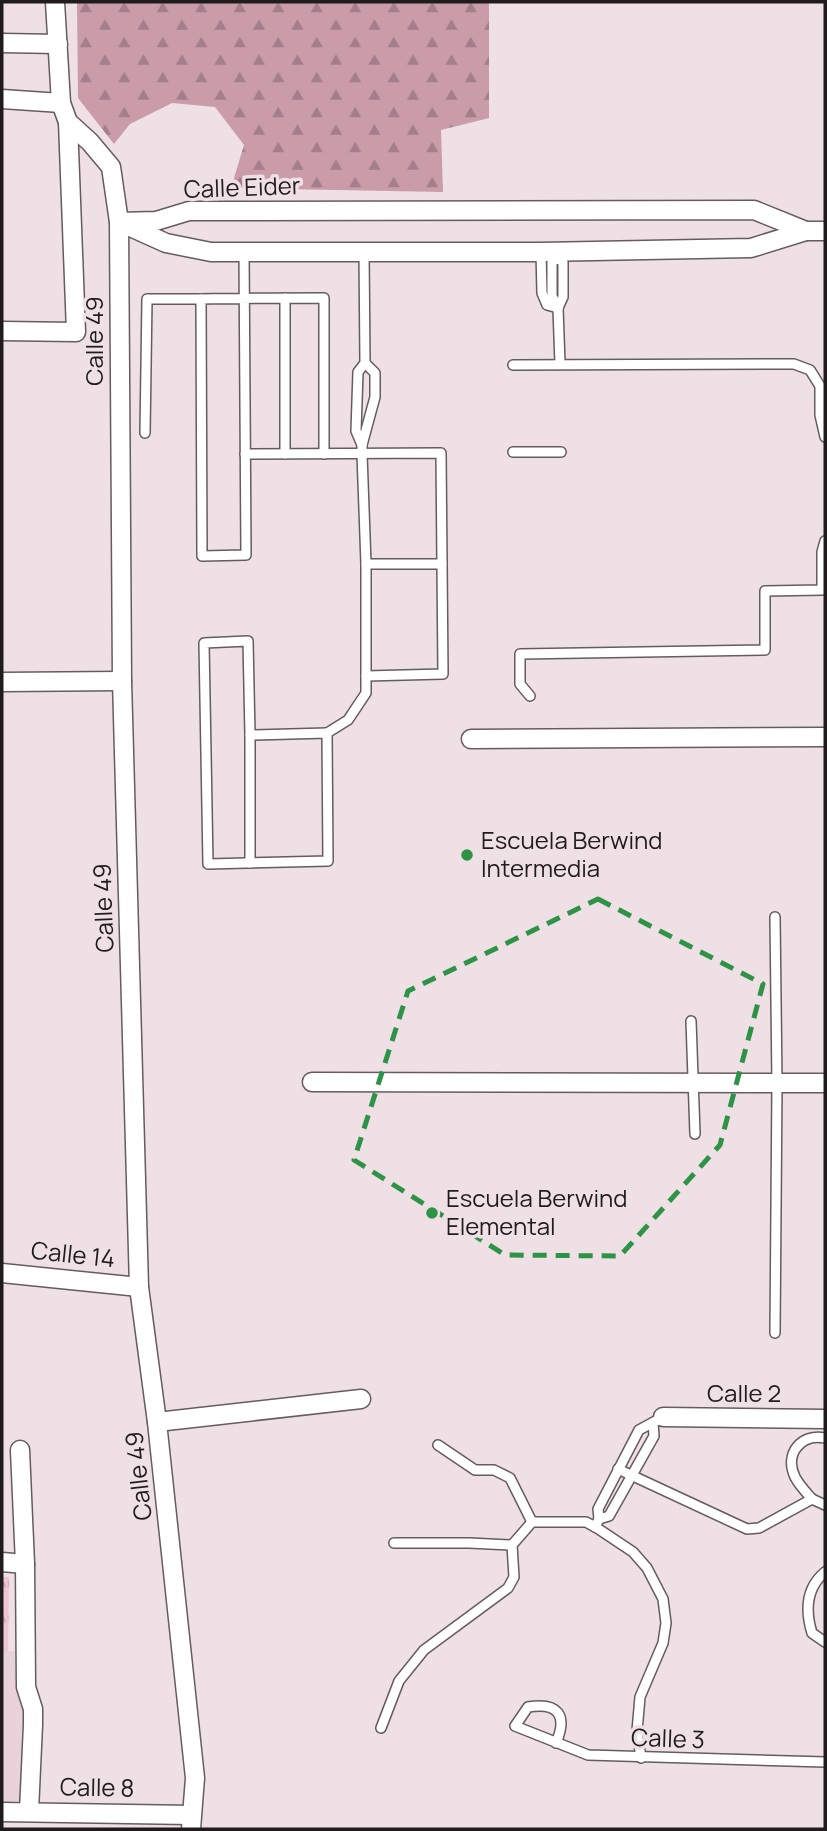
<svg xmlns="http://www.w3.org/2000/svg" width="827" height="1831" font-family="Manrope,sans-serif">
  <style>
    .built { fill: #e9d3da }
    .grass { fill: url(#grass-tufts) }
    .forest { fill: url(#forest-firs) }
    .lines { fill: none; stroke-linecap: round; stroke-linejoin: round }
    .lane-casing { stroke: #665b5e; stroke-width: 12 }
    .street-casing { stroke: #665b5e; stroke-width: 21 }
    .lane { stroke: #fff; stroke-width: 9 }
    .street { stroke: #fff; stroke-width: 18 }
    .marked { fill: none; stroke: #2e9247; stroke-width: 5; stroke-dasharray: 14 9; stroke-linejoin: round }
    .poi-dot { fill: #2e9247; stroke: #eee0e4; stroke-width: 2.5 }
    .labels { text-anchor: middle; stroke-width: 7; stroke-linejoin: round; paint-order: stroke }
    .street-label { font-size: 24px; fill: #201c1d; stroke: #eee0e4 }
    .poi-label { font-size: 24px; fill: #201c1d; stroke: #eee0e4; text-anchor: start }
  </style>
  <defs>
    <pattern id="grass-tufts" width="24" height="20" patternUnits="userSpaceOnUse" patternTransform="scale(1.75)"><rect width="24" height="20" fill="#efc5d2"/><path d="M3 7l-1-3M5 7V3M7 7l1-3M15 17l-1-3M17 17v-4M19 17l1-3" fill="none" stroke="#cda9b4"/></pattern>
    <pattern id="forest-firs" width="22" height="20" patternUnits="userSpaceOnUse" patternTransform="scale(1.75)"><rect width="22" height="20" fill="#ca9caa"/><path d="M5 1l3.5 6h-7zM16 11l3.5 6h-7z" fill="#a47e8a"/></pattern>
  </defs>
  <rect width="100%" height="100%" fill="#eee0e4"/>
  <!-- built -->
  <path class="built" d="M2,1651H18V1685L27,1714L23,1801H2Z"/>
  <!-- grass -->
  <path class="grass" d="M2,1577H9L8,1651H2Z"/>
  <!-- forest -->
  <path class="forest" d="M77,2H489V118L441,130L443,192L231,188L244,145L215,107L172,103L130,124L114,144L78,98Z"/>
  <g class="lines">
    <!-- lane casing -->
    <g class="lane-casing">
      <g id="lane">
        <path d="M244,252L246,555L202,556L201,299C242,298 283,298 324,298V454"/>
        <path d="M541,252L542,293L547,305L558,308"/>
        <path d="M558,252V259L563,262V297L558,308L560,364"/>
        <path d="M558,259L552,261V296L558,308"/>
        <path d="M513,365L794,364L810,370L820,386V415L825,437"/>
        <path d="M145,433L147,299H201"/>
        <path d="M362,445L375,397V373L365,363"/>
        <path d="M513,452H561"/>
        <path d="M245,454L441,453L443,674L366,676"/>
        <path d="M285,454V298"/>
        <path d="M366,564H442"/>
        <path d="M248,641L250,735L327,733L328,861L208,864L204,643Z"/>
        <path d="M530,696L520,684V654L765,650V591L822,590V552L825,541"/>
        <path d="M327,733L348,720L366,693V564L362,454V445L356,431L358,372L365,363L364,252"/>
        <path d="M250,863V735"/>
        <path d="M775,917L777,1083L775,1333"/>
        <path d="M691,1021L695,1134"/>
        <path d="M438,1445L475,1470H494L510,1478L532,1522"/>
        <path d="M618,1469L747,1529L759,1528L812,1499L825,1505"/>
        <path d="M812,1499C806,1492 799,1485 795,1477C784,1454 801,1433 825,1438"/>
        <path d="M599,1519L609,1516L654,1436L653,1423"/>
        <path d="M595,1527L599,1519L598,1509L639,1430L663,1417"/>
        <path d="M394,1543H469L512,1545"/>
        <path d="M825,1572C806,1588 805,1610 812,1633L825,1642"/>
        <path d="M381,1728L399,1681L424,1650L508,1588L514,1577L512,1545L532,1522H586L597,1528L633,1552L647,1568L663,1599L666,1623L663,1643L640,1697L637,1731L641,1758"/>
        <path d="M556,1743C568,1715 558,1702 528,1707L515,1726L588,1755L825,1762"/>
      </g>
    </g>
    <!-- street casing -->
    <g class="street-casing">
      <g id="street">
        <path d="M55,2L61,103L68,122L90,142L111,167L119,222L122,681L139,1287L157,1422L195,1778L191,1829"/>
        <path d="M2,43L58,44"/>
        <path d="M2,99L61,103"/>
        <path d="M119,222L156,221L189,211L754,210L806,231H825"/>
        <path d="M126,225L166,243L211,252H541L751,248L806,231"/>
        <path d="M2,331L76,332L68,122"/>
        <path d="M2,682L122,681"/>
        <path d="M471,739L825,737"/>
        <path d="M312,1082L825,1083"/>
        <path d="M2,1273L139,1287"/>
        <path d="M663,1417L825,1419"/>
        <path d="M157,1422L361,1399"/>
        <path d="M20,1450L25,1564L26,1687L33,1709V1725L29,1811"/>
        <path d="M2,1562L25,1564"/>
        <path d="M2,1812L191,1815"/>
      </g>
    </g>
    <!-- lane -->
    <use href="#lane" class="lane"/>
    <!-- street -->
    <use href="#street" class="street"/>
  </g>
  <!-- marked area -->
  <path class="marked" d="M598,899L763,984L720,1145L620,1256L505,1255L354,1160L408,991Z"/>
  <!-- markers -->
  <g class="poi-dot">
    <circle cx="467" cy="855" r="7"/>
    <circle cx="432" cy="1213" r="7"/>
  </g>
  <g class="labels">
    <!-- street labels -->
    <g class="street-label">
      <text transform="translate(242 188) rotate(-2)" y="8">Calle Eider</text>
      <text transform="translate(95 341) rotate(-90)" y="8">Calle 49</text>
      <text transform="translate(104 908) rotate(-92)" y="8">Calle 49</text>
      <text transform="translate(73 1255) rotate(6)" y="8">Calle 14</text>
      <text x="744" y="1402">Calle 2</text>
      <text transform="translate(139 1476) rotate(-96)" y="8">Calle 49</text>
      <text transform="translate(668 1739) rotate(2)" y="8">Calle 3</text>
      <text transform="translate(97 1788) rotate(1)" y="8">Calle 8</text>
    </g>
    <!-- poi labels -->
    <g class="poi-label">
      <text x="481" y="849">Escuela Berwind<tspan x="481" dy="28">Intermedia</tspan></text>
      <text x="446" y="1207">Escuela Berwind<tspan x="446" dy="28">Elemental</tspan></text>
    </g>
  </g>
  <!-- border -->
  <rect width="827" height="1831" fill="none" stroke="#201c1d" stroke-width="7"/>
</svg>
